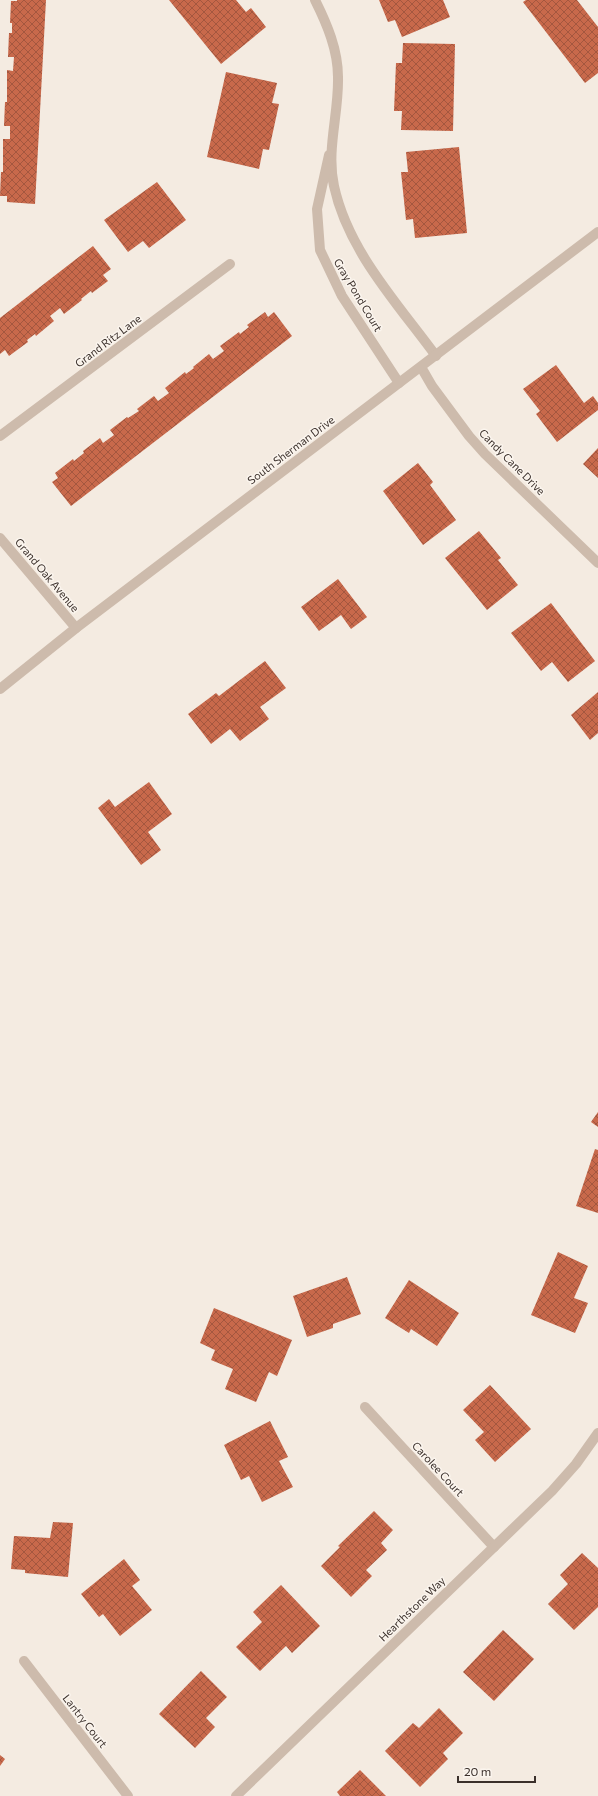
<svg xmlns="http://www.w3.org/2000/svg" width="598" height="1796" font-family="Commissioner,sans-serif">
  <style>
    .building { fill: url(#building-cross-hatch) }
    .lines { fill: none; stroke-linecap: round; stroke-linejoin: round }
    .minor { stroke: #cdbbac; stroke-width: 10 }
    .labels { text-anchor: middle; stroke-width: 3; stroke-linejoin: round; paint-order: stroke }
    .street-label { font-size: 11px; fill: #3b302b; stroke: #fbf5ee }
  </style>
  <defs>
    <pattern id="building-cross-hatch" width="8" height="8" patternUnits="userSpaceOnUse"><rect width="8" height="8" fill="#c8694b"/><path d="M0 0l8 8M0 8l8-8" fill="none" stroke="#a4573f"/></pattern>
  </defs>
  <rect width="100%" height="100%" fill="#f4ebe1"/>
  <!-- building -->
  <g class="building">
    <path d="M17,0H46L35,204L7,202V196H0L1,172H3V139H10V126H4L5,102H7V70L13,71L14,57H8L9,33H12V23H10L11,1H17Z"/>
    <path d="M169,0H236L246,12L251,8L266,27L221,64Z"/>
    <path d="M379,0H443L450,17L402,37L395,20L388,22Z"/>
    <path d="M526,0H577L598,27V73L585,83L523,2Z"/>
    <path d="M403,43L455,44L453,131L401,130L402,111H394L396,63H402Z"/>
    <path d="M226,72L277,83L272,103L279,104L269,150L263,149L259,169L207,157Z"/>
    <path d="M459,147L467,233L415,238L413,219L406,220L401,172H408L406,152Z"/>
    <path d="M157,182L186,220L149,248L143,241L128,252L104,220Z"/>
    <path d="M93,246L111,269L103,275L108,281L92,293L91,291L81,299L82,300L64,314L60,308L50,316L54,321L36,336L35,334L27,340L28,342L9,356L5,350L0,354V318Z"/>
    <path d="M265,312L268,317L274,312L292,336L71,506L52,482L58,478L55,473L73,459L74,461L84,453L83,451L100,438L103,443L114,435L110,430L127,417L128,418L139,411L137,409L154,396L158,401L169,393L165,388L185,372L186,374L194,368L193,367L209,354L213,359L224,351L220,346L239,332L240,334L249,327L247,325Z"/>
    <path d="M556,365L584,403L593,396L598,403V410L557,442L536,414L540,411L523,389Z"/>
    <path d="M598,448V478L583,464Z"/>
    <path d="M418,463L433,482L430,485L456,520L423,545L383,491Z"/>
    <path d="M479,531L501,558L498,560L518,585L487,610L445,558Z"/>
    <path d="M338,579L367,617L351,629L341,615L319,631L301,607Z"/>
    <path d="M551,603L595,661L568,682L552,662L541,671L511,633Z"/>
    <path d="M265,661L286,688L260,707L269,719L240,741L230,729L211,744L188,714L216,693L219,696Z"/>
    <path d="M598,692V733L590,740L571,715Z"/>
    <path d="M149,782L172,814L148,832L161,850L141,865L98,808L109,799L115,807Z"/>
    <path d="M598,1112V1127L591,1122Z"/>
    <path d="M595,1149L598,1150V1213L576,1206Z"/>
    <path d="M558,1252L588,1266L574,1298L588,1303L575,1333L531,1315Z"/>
    <path d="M347,1277L361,1314L333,1324V1328L307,1337L293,1296Z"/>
    <path d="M409,1280L459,1313L437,1346L411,1329L409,1333L385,1318Z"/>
    <path d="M214,1308L292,1340L277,1376L269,1372L256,1402L225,1389L233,1369L211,1360L215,1350L200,1343Z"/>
    <path d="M490,1385L531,1429L495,1462L475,1440L484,1432L463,1410Z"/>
    <path d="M270,1421L288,1457L279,1461L293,1487L262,1502L249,1476L241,1480L224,1445Z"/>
    <path d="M374,1511L393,1530L381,1543L387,1550L366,1570L372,1576L351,1597L321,1566L340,1547L338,1546Z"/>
    <path d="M53,1522L73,1523L68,1577L25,1573V1570L11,1569L14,1536L50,1538Z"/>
    <path d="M582,1553L598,1568V1607L574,1630L548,1604L568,1584L560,1575Z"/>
    <path d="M124,1559L140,1580L132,1586L152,1610L120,1636L103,1614L99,1617L81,1594Z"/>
    <path d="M281,1585L320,1626L292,1653L286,1646L260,1671L236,1647L262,1622L253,1612Z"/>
    <path d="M503,1630L534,1659L494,1701L463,1672Z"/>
    <path d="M201,1671L227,1697L206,1718L215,1727L195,1748L159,1714Z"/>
    <path d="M439,1708L463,1733L443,1753L448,1759L420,1787L385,1751L413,1723L419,1728Z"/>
    <path d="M0,1755L5,1759L0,1766Z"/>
    <path d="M360,1770L386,1796H340L337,1792Z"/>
  </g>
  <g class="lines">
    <!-- minor -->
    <g class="minor">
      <path d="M315,0C327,24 338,50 338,77C339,114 326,150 334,186C348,251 398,304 436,356"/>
      <path d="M329,155L317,209L320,250L342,296L399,383"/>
      <path d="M421,367L432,386L469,436L485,454L598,563"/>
      <path d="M0,436L230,264"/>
      <path d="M0,538L76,628"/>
      <path d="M0,689L76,628L598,232"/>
      <path d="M365,1407L494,1547"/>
      <path d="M24,1661L128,1796"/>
      <path d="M236,1796L552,1491L576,1464L598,1433"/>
    </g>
  </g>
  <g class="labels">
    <!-- street labels -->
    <g class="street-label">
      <text transform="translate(358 295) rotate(59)" y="4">Gray Pond Court</text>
      <text transform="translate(108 341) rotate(-37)" y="4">Grand Ritz Lane</text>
      <text transform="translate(291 450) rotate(-37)" y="4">South Sherman Drive</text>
      <text transform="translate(512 462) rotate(45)" y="4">Candy Cane Drive</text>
      <text transform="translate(47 575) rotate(50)" y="4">Grand Oak Avenue</text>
      <text transform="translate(438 1469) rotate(47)" y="4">Carolee Court</text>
      <text transform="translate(412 1609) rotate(-44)" y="4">Hearthstone Way</text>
      <text transform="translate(85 1721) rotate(52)" y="4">Lantry Court</text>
    </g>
  </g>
  <!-- scale -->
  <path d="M458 1776v6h77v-6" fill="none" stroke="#3b302b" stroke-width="2"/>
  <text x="464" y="1776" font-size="12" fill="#3b302b" stroke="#fbf5ee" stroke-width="3" paint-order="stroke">20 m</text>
</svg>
